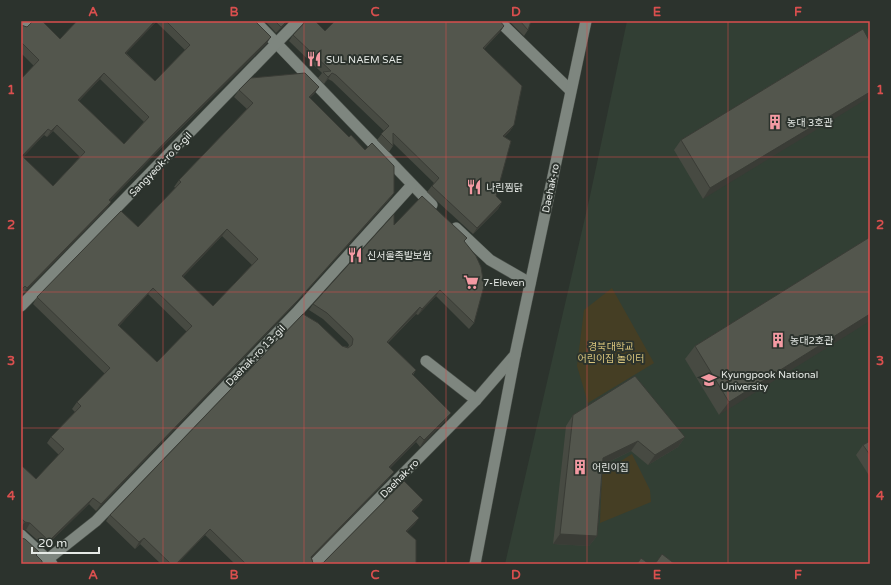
<svg xmlns="http://www.w3.org/2000/svg" width="891" height="585" font-family="'Varela Round','Noto Sans KR',sans-serif">
  <style>
    .built { fill: #323f34 }
    .green { fill: #453e24 }
    .lines { fill: none; stroke-linecap: round; stroke-linejoin: round }
    .minor-casing { stroke: #4b514b; stroke-width: 12 }
    .secondary-casing { stroke: #4b514b; stroke-width: 12 }
    .minor { stroke: #7e867f; stroke-width: 11 }
    .secondary { stroke: #7e867f; stroke-width: 11 }
    .wall { fill: #474a42; fill-rule: evenodd }
    .shaded-wall { fill: #3a3c36 }
    .building { fill: #53564d; stroke: #3a3c36; fill-rule: evenodd }
    .grid { fill: none; stroke: #d94f4e; stroke-width: 1; stroke-opacity: 0.55 }
    .labels { text-anchor: middle; stroke-width: 4; stroke-linejoin: round; paint-order: stroke }
    .poi-label { font-size: 10px; fill: #e6eae6; stroke: #2c332d; text-anchor: start }
    .street-label { font-size: 10px; fill: #e6eae6; stroke: #2c332d }
    .park-label { font-size: 10px; fill: #dac67d; stroke: #2c332d }
    .neatline { fill: none; stroke: #d94f4e; stroke-width: 1.5 }
    .grid-label { font-size: 13px; text-anchor: middle; font-weight: bold; fill: #d94f4e }
  </style>
  <rect width="100%" height="100%" fill="#2c332d"/>
  <!-- built -->
  <path class="built" d="M627,21H870V564H505L590,196Z"/>
  <!-- green -->
  <g class="green">
    <path d="M612,288L654,363L588,403L577,366L584,310Z"/>
    <path d="M632,454L650,490L651,502L600,523L602,473Z"/>
  </g>
  <g class="lines">
    <!-- minor casing -->
    <g class="minor-casing">
      <g id="minor">
        <path d="M255,21L432,205"/>
        <path d="M499,21L570,90"/>
        <path d="M21,26L26,21"/>
        <path d="M456,228L490,260L530,283"/>
        <path d="M21,306L298,21"/>
        <path d="M426,361L476,400"/>
        <path d="M21,535L52,564"/>
        <path d="M48,559L96,521L298,311L411,186"/>
        <path d="M314,564L476,400L515,355"/>
      </g>
    </g>
    <!-- secondary casing -->
    <g class="secondary-casing">
      <path id="secondary" d="M475,564L515,355L586,21"/>
    </g>
    <!-- minor -->
    <use href="#minor" class="minor"/>
    <!-- secondary -->
    <use href="#secondary" class="secondary"/>
  </g>
  <!-- wall -->
  <g class="wall">
    <path d="M77,21H255L267,43L166,143L110,201L111,202L107,208L23,294L21,293V79L34,66L21,53V25L60,39ZM156,22L185,50L155,81L126,53ZM100,79L144,122L124,144L79,101ZM53,131L80,157L53,186L23,157L44,135L47,137Z"/>
    <path d="M265,21H288L276,33Z"/>
    <path d="M305,21H315L325,31L504,26L500,32L484,49L514,125L510,131L504,137L496,196L502,202L498,209L473,234L427,192L434,183L393,143V146L389,152L377,140L384,131L332,81L328,79L324,84L318,78L322,73L289,41L293,35L304,23Z"/>
    <path d="M509,21H531L528,30L524,36Z"/>
    <path d="M863,29L703,199L674,150L681,140Z"/>
    <path d="M319,87L314,94L309,98L394,193L389,200L293,306L96,511L89,504L45,547L26,530L21,528V465L36,479L59,455L47,443L51,437L75,412L72,409L77,402L105,374L33,304L37,297L138,227L176,188L174,187L179,180L247,109L234,97L239,90ZM222,236L252,265L213,306L183,277ZM148,294L187,332L157,362L119,326Z"/>
    <path d="M394,225L464,242L474,323L469,329L436,296L418,315L416,314L388,343L416,370L413,375L447,419L420,447L416,442L390,468L389,478L312,558L313,563L315,564H235L205,535L177,564H161L140,544L135,549L106,521L110,515L342,346L348,347L349,345L347,342L323,319L309,310L313,304Z"/>
    <path d="M870,237L719,415L685,359L695,346Z"/>
    <path d="M573,415L685,437L678,447L648,465L631,451L603,465L597,536L589,546L553,544L566,426Z"/>
    <path d="M870,441V477L856,455L863,445Z"/>
  </g>
  <!-- shaded-wall -->
  <g class="shaded-wall">
    <path d="M155,21H157L121,59L125,53Z"/>
    <path d="M287,21H288L276,33L281,27Z"/>
    <path d="M504,26L500,32L478,54L483,48Z"/>
    <path d="M271,37L267,43L166,143L105,206L109,200L170,137Z"/>
    <path d="M104,73L100,79L74,106L78,100Z"/>
    <path d="M332,73L328,79L324,84L328,77Z"/>
    <path d="M319,87L314,94L304,104L309,97Z"/>
    <path d="M870,92V97L703,199L710,188Z"/>
    <path d="M57,125L53,131L47,137L51,131Z"/>
    <path d="M514,125L510,131L499,142L503,136Z"/>
    <path d="M48,129L44,135L21,159V157Z"/>
    <path d="M394,193L389,200L293,306L96,511L101,504Z"/>
    <path d="M111,202L107,208L23,294L27,288Z"/>
    <path d="M502,202L498,209L473,234L477,228Z"/>
    <path d="M227,229L222,236L177,283L182,276Z"/>
    <path d="M153,288L148,294L114,332L118,325Z"/>
    <path d="M440,290L436,296L418,315L422,309Z"/>
    <path d="M420,307L416,314L382,348L387,342Z"/>
    <path d="M870,314V321L719,415L729,402Z"/>
    <path d="M451,413L447,419L420,447L424,440Z"/>
    <path d="M420,436L416,442L385,474L389,467Z"/>
    <path d="M685,437L678,447L648,465L655,455Z"/>
    <path d="M638,441L631,451L596,468L603,458Z"/>
    <path d="M394,472L389,478L307,563L311,557Z"/>
    <path d="M93,498L89,504L45,547L49,541Z"/>
    <path d="M423,500L419,506L408,517L412,511Z"/>
    <path d="M419,518L415,524L402,537L406,531Z"/>
    <path d="M25,522L30,523L26,530L21,528V527Z"/>
    <path d="M210,529L205,535L177,564H176Z"/>
    <path d="M560,534L597,536L589,546L553,544Z"/>
    <path d="M144,538L140,544L135,549L139,542Z"/>
  </g>
  <!-- building -->
  <g class="building">
    <path d="M33,21H42L60,39L77,21H155L125,53L155,81L190,45L166,21H255L271,37L170,137L109,200L111,202L27,288L25,286L21,290V79L39,60L21,42V25L27,27ZM104,73L149,117L124,144L78,100ZM57,125L85,152L53,186L22,156L48,129L51,131Z"/>
    <path d="M275,21H287L281,27Z"/>
    <path d="M306,21H315L325,31L335,21H500L504,26L483,48L522,86L514,125L503,136L511,141L496,196L502,202L477,228L432,186L439,178L393,133V146L381,134L389,126L336,75L332,73L328,77L323,72L331,71L293,35Z"/>
    <path d="M520,21H531L528,30Z"/>
    <path d="M863,29L870,42V92L710,188L681,140Z"/>
    <path d="M305,73L319,87L309,97L349,137L351,135L365,150L372,143L394,166V193L298,300L101,504L93,498L49,541L30,523L25,522L21,518V465L36,479L64,449L51,437L81,406L77,402L110,368L37,297L121,211L138,227L181,182L179,180L253,103L239,90L251,78ZM227,229L258,259L213,306L182,276ZM153,288L192,326L157,362L118,325Z"/>
    <path d="M422,196L467,238L464,241L476,256L481,267L484,286L474,323L440,290L422,309L420,307L387,342L416,370L412,374L451,413L424,440L420,436L389,467L394,472L311,557L313,563L315,564H246L210,529L176,564H171L144,538L139,542L110,515L303,314L318,323L342,346L348,348L352,345L353,339L351,336L327,313L313,304L394,214V225Z"/>
    <path d="M870,237V314L729,402L695,346Z"/>
    <path d="M635,376L685,437L655,455L638,441L603,458L597,536L560,534L573,415Z"/>
    <path d="M870,441V455L863,445Z"/>
    <path d="M404,481L423,500L412,511L419,518L406,531L416,540V564H318L323,563Z"/>
    <path d="M21,538L25,539L39,552L36,555L42,561V564H21Z"/>
    <path d="M662,554L675,564H655Z"/>
    <path d="M641,558L649,564H637Z"/>
  </g>
  <!-- grid -->
  <path class="grid" d="M163,21V564M304,21V564M446,21V564M587,21V564M728,21V564M21,157H870M21,292H870M21,428H870"/>
  <!-- icons -->
  <defs>
    <g id="restaurant-bare" transform="scale(1.2)"><path d="M-5-6h1v4h1v-4h1v4h1v-4h1v5L-1.5 .5V6h-2V.5L-5-1ZM5-6V6H3V1.5H1.5Q1.5-4 5-6Z" fill="#f49aa3" stroke="#2c332d" stroke-width="2.5" paint-order="stroke"/></g>
    <g id="building-bare" transform="scale(1.2)"><path d="M-4-6H4V6H1V3H-1V6H-4ZM-2.5-4.3h1.7v1.8h-1.7ZM.8-4.3h1.7v1.8H.8ZM-2.5-1h1.7V.8h-1.7ZM.8-1h1.7V.8H.8Z" fill="#f49aa3" stroke="#2c332d" stroke-width="2.5" paint-order="stroke"/></g>
    <g id="supermarket-bare" transform="scale(1.2)"><path d="M-6-5.5h2.5l.6 2H6L4.5 2H-2.5L-4.4-4H-6ZM-1.5 3.2a1.3 1.3 0 1 0 .1 0ZM3 3.2a1.3 1.3 0 1 0 .1 0Z" fill="#f49aa3" stroke="#2c332d" stroke-width="2.5" paint-order="stroke"/></g>
    <g id="university-bare" transform="scale(1.2)"><path d="M0-5L7-2L0 1L-7-2ZM-4 1L0 2.5L4 1V4Q0 6-4 4Z" fill="#f49aa3" stroke="#2c332d" stroke-width="2.5" paint-order="stroke"/></g>
  </defs>
  <g fill-rule="evenodd">
    <use href="#restaurant-bare" x="314" y="59"/>
    <use href="#building-bare" x="775" y="122"/>
    <use href="#restaurant-bare" x="474" y="187"/>
    <use href="#restaurant-bare" x="355" y="255"/>
    <use href="#supermarket-bare" x="471" y="282"/>
    <use href="#building-bare" x="778" y="340"/>
    <use href="#university-bare" x="709" y="380"/>
    <use href="#building-bare" x="580" y="467"/>
  </g>
  <g class="labels">
    <!-- poi labels -->
    <g class="poi-label">
      <text x="326" y="63">SUL NAEM SAE</text>
      <text x="787" y="126">농대 3호관</text>
      <text x="486" y="191">나린찜닭</text>
      <text x="367" y="259">신서울족발보쌈</text>
      <text x="483" y="286">7-Eleven</text>
      <text x="790" y="344">농대2호관</text>
      <text x="721" y="378">Kyungpook National<tspan x="721" dy="12">University</tspan></text>
      <text x="592" y="471">어린이집</text>
    </g>
    <!-- street labels -->
    <g class="street-label">
      <text transform="translate(160 164) rotate(-46)" y="4">Sangyeok-ro 6-gil</text>
      <text transform="translate(550 188) rotate(-78)" y="4">Daehak-ro</text>
      <text transform="translate(255 355) rotate(-46)" y="4">Daehak-ro 13-gil</text>
      <text transform="translate(399 478) rotate(-45)" y="4">Daehak-ro</text>
    </g>
    <!-- park labels -->
    <g class="park-label">
      <text x="611" y="350">경북대학교<tspan x="611" dy="12">어린이집 놀이터</tspan></text>
    </g>
  </g>
  <!-- border -->
  <rect width="891" height="585" fill="none" stroke="#2c332d" stroke-width="44"/>
  <!-- scale -->
  <path d="M32 547v6h67v-6" fill="none" stroke="#e6eae6" stroke-width="2"/>
  <text x="38" y="547" font-size="12" fill="#e6eae6" stroke="#2c332d" stroke-width="3" paint-order="stroke">20 m</text>
  <rect x="22" y="22" width="847" height="541" class="neatline"/>
  <g class="grid-label">
    <text x="93" y="16">A</text>
    <text x="234" y="16">B</text>
    <text x="375" y="16">C</text>
    <text x="516" y="16">D</text>
    <text x="657" y="16">E</text>
    <text x="798" y="16">F</text>
    <text x="11" y="94">1</text>
    <text x="880" y="94">1</text>
    <text x="11" y="229">2</text>
    <text x="880" y="229">2</text>
    <text x="11" y="365">3</text>
    <text x="880" y="365">3</text>
    <text x="11" y="500">4</text>
    <text x="880" y="500">4</text>
    <text x="93" y="579">A</text>
    <text x="234" y="579">B</text>
    <text x="375" y="579">C</text>
    <text x="516" y="579">D</text>
    <text x="657" y="579">E</text>
    <text x="798" y="579">F</text>
  </g>
</svg>
